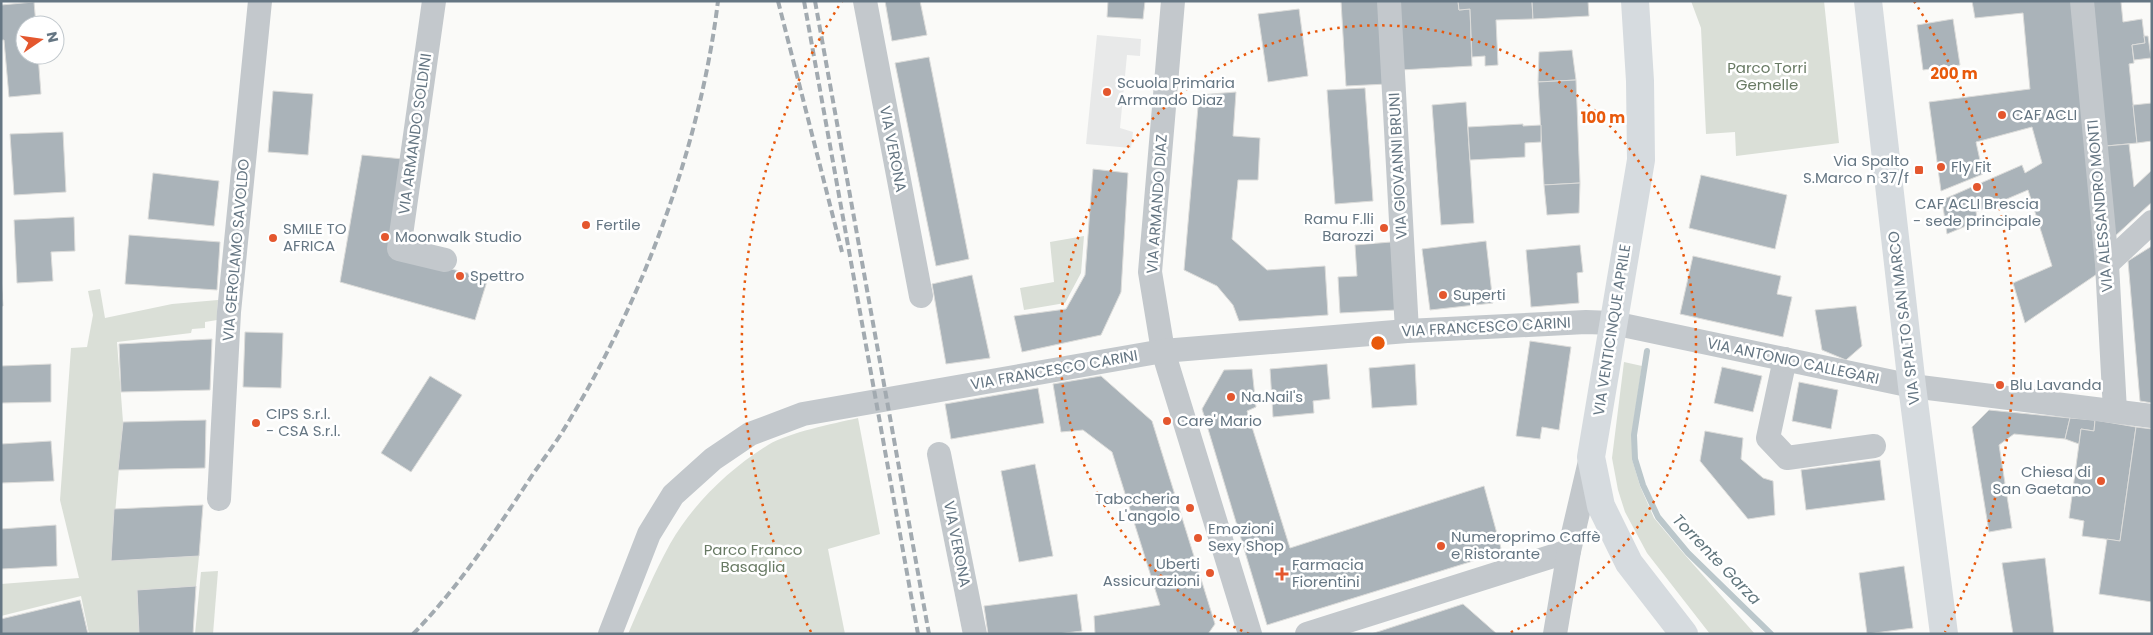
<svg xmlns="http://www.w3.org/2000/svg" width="2153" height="635" font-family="Poppins,sans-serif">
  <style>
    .built { fill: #e8e9e9 }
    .green { fill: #dadfd7 }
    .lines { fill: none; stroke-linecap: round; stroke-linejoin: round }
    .stream { stroke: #bbc7cb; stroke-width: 6 }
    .building { fill: #aab3b9; stroke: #dcdcda }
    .minor { stroke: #c3c8cc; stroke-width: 24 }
    .major { stroke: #d6dbdf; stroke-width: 28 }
    .rail { stroke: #a2aab0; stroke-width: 4; stroke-dasharray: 8 4; stroke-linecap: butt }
    .ring { fill: none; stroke: #e8590c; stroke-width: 2.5; stroke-dasharray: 2.5 5 }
    .poi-dot { fill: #e4572e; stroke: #fff; stroke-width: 2 }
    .labels { text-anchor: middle; stroke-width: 5; stroke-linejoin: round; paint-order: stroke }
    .park-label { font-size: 15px; fill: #687a64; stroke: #fff }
    .poi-label { font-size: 15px; fill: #657683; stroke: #fff; text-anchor: start }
    .street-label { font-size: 15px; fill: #657683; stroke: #fff }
    .water-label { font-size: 16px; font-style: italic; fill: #60757c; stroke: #fff }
    .centre { fill: #e8590c; stroke: #fff; stroke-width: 2.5 }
    .ring-label { font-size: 15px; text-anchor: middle; font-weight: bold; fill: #e8590c; stroke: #fff; stroke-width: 5; stroke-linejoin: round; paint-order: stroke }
  </style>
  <rect width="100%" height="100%" fill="#fafaf8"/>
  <!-- built -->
  <path class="built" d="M1097,35L1141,39L1140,56L1127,55L1120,128L1133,132L1131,148L1086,144Z"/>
  <!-- green -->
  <g class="green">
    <path d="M1691,1H1824L1839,143L1736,156L1735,132L1706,134L1701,28Z"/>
    <path d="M1084,236L1081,273L1065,303L1024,310L1020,288L1054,282L1050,242Z"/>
    <path d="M100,289L105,318L172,304L218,300L217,320L205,322V328L192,329L191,333L117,342L123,422L111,560L199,556L196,586L137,590L139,634H89L81,596L1,616V584L79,578L60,500L71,348L87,347L93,315L88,291Z"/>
    <path d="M1624,362L1642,366L1632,433V459L1640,486L1654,518L1685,555L1755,634H1710L1647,553L1625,512L1618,490L1612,458Z"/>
    <path d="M858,418L880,534L828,549L845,634H628C641,604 654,573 670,544C692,505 729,469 768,445C790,432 832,424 858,418Z"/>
    <path d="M218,571L213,634H195L201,572Z"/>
  </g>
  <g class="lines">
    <!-- stream -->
    <path class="stream" d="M1647,351L1634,435L1635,459L1643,485L1658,517L1688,553L1771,634"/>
  </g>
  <!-- building -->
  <g class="building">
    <path d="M885,1H920L927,35L892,41Z"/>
    <path d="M1108,1H1145L1143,19L1107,17Z"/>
    <path d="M1341,1H1382L1387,84L1346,86Z"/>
    <path d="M1397,1H1458L1459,10L1470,9L1472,66L1400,70Z"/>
    <path d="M1458,1H1532L1533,19L1496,20L1498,65L1485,66V56L1472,57L1470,9L1459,10Z"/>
    <path d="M1532,1H1588L1589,16L1533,19Z"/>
    <path d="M1972,1H2073L2100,272L2025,323L2013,283L2052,266L2028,190L1976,212L1978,221L1947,234L1942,200L2022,165L2025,173L2042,163L2032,127L1976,142L1983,174L1941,191L1929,102L2030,89L2023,13L1975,18Z"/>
    <path d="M2093,1H2128L2121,2L2123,22L2142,19L2145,43L2132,45L2134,63L2129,64L2137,143L2106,146Z"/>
    <path d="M34,2L36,25H25V55H38L41,94L9,97L4,40H1V5Z"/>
    <path d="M1299,9L1308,76L1268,82L1258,14Z"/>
    <path d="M1953,19L1960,65L1923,70L1917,25Z"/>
    <path d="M2144,36H2148L2151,58L2134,60L2132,45L2145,43Z"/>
    <path d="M1572,50L1576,80L1538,82L1539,52Z"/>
    <path d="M929,57L969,259L936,266L895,63Z"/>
    <path d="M1576,80L1580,183L1544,185L1538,82Z"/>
    <path d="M1365,88L1373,201L1335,204L1327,90Z"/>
    <path d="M273,91L313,94L308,155L268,152Z"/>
    <path d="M1236,92L1233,136L1260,138L1258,180H1238L1232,239L1267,270L1325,266L1328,315L1239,321L1233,305L1217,286L1184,270L1199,95Z"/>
    <path d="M1466,102L1474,223L1441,225L1432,105Z"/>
    <path d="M2152,103V141L2137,143L2133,105Z"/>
    <path d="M1523,124V126L1541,125V142L1525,143V157L1470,160L1468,127Z"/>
    <path d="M63,132L66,192L14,195L10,134Z"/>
    <path d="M2129,144L2134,187L2152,170V202L2114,237L2106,146Z"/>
    <path d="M362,155L403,159L390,254L488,278L475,320L340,282Z"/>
    <path d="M1093,169L1128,173L1121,292L1101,335L1022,352L1014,316L1066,309L1085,275Z"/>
    <path d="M153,173L219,181L214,226L148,219Z"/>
    <path d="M1701,175L1787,195L1775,249L1689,228Z"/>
    <path d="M1580,183L1579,213L1547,215L1544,185Z"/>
    <path d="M74,217L75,251L51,252L53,281L17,283L14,220Z"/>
    <path d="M129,235L220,242L217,290L125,284Z"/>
    <path d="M1486,241L1493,303L1430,310L1422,249Z"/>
    <path d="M1391,242L1396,310L1340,313L1338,277L1357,276L1355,245Z"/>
    <path d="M1580,245L1583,272L1577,273L1579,303L1531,307L1526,250Z"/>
    <path d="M2152,246L2151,268L2152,403L2140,401L2128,261Z"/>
    <path d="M1693,256L1781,276L1777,294L1792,297L1783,337L1680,314Z"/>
    <path d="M972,275L990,358L946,364L932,284Z"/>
    <path d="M1,276L3,306H1Z"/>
    <path d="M1856,306L1862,346L1846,360L1822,350L1815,310Z"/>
    <path d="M245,332L283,333L281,388L243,387Z"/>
    <path d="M212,339L210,390L121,392L119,344Z"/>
    <path d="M1530,341L1571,347L1559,430L1542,427L1540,439L1516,436Z"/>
    <path d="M51,364V402L1,403V366Z"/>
    <path d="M1327,364L1330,399L1313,401L1314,413L1273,417L1270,369Z"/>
    <path d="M1415,364L1417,405L1372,408L1369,368Z"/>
    <path d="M1722,367L1762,376L1753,412L1714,403Z"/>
    <path d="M1252,369L1256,407L1247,411L1290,548L1484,486L1502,552L1267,625L1202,409L1224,370Z"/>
    <path d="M430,376L462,395L411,472L381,453Z"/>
    <path d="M1101,376L1152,421L1215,624L1208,634H1095L1094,616L1160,605L1112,452L1083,430L1061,432L1053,384Z"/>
    <path d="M1799,382L1838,390L1831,429L1792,421Z"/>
    <path d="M1038,388L1044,423L951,439L945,404Z"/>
    <path d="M1989,410L2070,418L2065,439L2014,434L1999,445L2012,528L1989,532L1972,427Z"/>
    <path d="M2070,418L2095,420L2094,431L2081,429L2079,444L2065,439Z"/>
    <path d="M206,420L205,468L118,470L123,422Z"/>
    <path d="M2095,420L2136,427L2120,541L2082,536L2084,521L2069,518L2081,429L2094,431Z"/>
    <path d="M2136,427L2152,429V602L2099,594L2107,539L2120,541Z"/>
    <path d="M1705,431L1743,438L1741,459L1763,478L1773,481L1775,515L1748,519L1700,461Z"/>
    <path d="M51,441L54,481L1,483V444Z"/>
    <path d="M1880,460L1885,500L1806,510L1801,470Z"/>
    <path d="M1035,464L1053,556L1019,562L1001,471Z"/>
    <path d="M203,505L199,556L111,561L114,509Z"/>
    <path d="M56,525L57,566L1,569V529Z"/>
    <path d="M2045,558L2054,634H2013L2002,563Z"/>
    <path d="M1904,566L1913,628L1867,634L1859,573Z"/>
    <path d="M196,586L193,634H139L137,590Z"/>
    <path d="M1077,594L1082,631L1057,634H988L984,606Z"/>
    <path d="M80,600L88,634H1V619Z"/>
    <path d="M1463,604L1497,634H1371Z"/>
  </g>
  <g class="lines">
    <!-- minor -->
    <g class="minor">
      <path d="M434,1L399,249L445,260"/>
      <path d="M865,1L921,296"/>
      <path d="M1173,1L1150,272L1163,351L1250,634"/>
      <path d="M1389,1L1407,331"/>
      <path d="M2082,1L2107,264L2115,411"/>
      <path d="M2107,264L2152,222"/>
      <path d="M1785,359L1768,438L1787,458L1874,446"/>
      <path d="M939,454L975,634"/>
      <path d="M219,499L229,312L260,1"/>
      <path d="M610,634L649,534L673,495L713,459L750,434L803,414L1163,351L1407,331L1586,322L1613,323L1912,386L2152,416"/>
      <path d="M1307,634L1569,551"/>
      <path d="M1555,634L1569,551L1591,457"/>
    </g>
    <!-- major -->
    <g class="major">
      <path d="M1635,1L1640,81L1641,160L1591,457L1601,506L1629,563L1684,634"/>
      <path d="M1868,1L1912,386L1944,634"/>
    </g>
    <!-- rail -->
    <g class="rail">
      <path d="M778,1L842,252"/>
      <path d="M804,1L918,634"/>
      <path d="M815,1L929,634"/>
      <path d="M413,634C459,587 497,529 533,474C542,461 552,448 561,434C640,307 700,150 718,1"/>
    </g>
  </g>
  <!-- distance rings -->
  <g class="ring">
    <path d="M1249 634A318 318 0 1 1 1507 634"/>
    <path d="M811 632A636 636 0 0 1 842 1M1914 1A636 636 0 0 1 1945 632"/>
  </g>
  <!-- markers -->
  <g class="poi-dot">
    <circle cx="1107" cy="92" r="5"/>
    <circle cx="2002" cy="115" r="5"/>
    <circle cx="1941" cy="167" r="5"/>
    <rect x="1914" y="165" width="10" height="10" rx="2.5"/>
    <circle cx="1977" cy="187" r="5"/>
    <circle cx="586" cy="225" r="5"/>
    <circle cx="1384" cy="228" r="5"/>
    <circle cx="385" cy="237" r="5"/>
    <circle cx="273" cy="238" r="5"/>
    <circle cx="460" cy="276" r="5"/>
    <circle cx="1443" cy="295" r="5"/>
    <circle cx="2000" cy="385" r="5"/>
    <circle cx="1231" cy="397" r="5"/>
    <circle cx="1167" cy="421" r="5"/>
    <circle cx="256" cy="423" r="5"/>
    <circle cx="2101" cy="481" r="5"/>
    <circle cx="1190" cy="508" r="5"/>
    <circle cx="1198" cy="538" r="5"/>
    <circle cx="1441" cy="546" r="5"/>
    <circle cx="1210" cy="573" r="5"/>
    <path d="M1279.5 566.5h5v5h5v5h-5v5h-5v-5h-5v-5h5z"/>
  </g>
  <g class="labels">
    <!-- park labels -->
    <g class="park-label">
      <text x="1767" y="73">Parco Torri<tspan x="1767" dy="17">Gemelle</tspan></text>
      <text x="753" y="555">Parco Franco<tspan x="753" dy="17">Basaglia</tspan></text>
    </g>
    <!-- poi labels -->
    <g class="poi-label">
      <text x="1117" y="88">Scuola Primaria<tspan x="1117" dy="17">Armando Diaz</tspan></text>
      <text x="2012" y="120">CAF ACLI</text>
      <text x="1909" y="166" text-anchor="end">Via Spalto<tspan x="1909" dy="17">S.Marco n 37/f</tspan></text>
      <text x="1951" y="172">Fly Fit</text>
      <text x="1977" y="209" text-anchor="middle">CAF ACLI Brescia<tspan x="1977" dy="17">- sede principale</tspan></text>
      <text x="1374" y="224" text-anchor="end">Ramu F.lli<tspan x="1374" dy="17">Barozzi</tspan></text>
      <text x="596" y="230">Fertile</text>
      <text x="283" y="234">SMILE TO<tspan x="283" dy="17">AFRICA</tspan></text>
      <text x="395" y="242">Moonwalk Studio</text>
      <text x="470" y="281">Spettro</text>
      <text x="1453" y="300">Superti</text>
      <text x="2010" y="390">Blu Lavanda</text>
      <text x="1241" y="402">Na.Nail's</text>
      <text x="266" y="419">CIPS S.r.l.<tspan x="266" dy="17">- CSA S.r.l.</tspan></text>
      <text x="1177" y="426">Care' Mario</text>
      <text x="2091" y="477" text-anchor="end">Chiesa di<tspan x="2091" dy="17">San Gaetano</tspan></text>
      <text x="1180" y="504" text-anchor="end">Tabccheria<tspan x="1180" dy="17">L'angolo</tspan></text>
      <text x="1208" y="534">Emozioni<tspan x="1208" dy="17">Sexy Shop</tspan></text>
      <text x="1451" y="542">Numeroprimo Caffè<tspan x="1451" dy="17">e Ristorante</tspan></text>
      <text x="1200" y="569" text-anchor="end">Uberti<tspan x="1200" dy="17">Assicurazioni</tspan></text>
      <text x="1292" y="570">Farmacia<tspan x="1292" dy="17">Fiorentini</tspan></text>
    </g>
    <!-- street labels -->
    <g class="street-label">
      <text transform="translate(415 134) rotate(-82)" y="5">VIA ARMANDO SOLDINI</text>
      <text transform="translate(893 149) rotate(79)" y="5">VIA VERONA</text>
      <text transform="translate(1398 166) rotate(-93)" y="5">VIA GIOVANNI BRUNI</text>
      <text transform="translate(1157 204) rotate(-86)" y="5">VIA ARMANDO DIAZ</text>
      <text transform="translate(2100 206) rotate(-95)" y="5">VIA ALESSANDRO MONTI</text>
      <text transform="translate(236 250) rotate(-85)" y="5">VIA GEROLAMO SAVOLDO</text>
      <text transform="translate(1904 318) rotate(-97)" y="5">VIA SPALTO SAN MARCO</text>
      <text transform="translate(1486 327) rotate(-3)" y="5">VIA FRANCESCO CARINI</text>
      <text transform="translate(1612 330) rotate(-81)" y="5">VIA VENTICINQUE APRILE</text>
      <text transform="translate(1793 361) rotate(12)" y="5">VIA ANTONIO CALLEGARI</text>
      <text transform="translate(1054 370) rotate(-10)" y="5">VIA FRANCESCO CARINI</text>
      <text transform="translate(957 544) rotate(79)" y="5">VIA VERONA</text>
    </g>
    <!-- water labels -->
    <g class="water-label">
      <text transform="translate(1717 559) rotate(46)" y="6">Torrente Garza</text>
    </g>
  </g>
  <circle cx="1378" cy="343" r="8" class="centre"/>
  <g class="ring-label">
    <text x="1954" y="79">200 m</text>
    <text x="1603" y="123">100 m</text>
  </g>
  <!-- border -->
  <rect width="2153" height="635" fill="none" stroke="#657683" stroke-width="5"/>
  <!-- north arrow -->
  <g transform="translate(40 40) rotate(77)"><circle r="24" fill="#ffffff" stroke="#c1c8cd"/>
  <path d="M0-4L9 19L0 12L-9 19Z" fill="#e4572e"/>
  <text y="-8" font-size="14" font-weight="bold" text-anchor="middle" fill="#657683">N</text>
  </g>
</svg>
